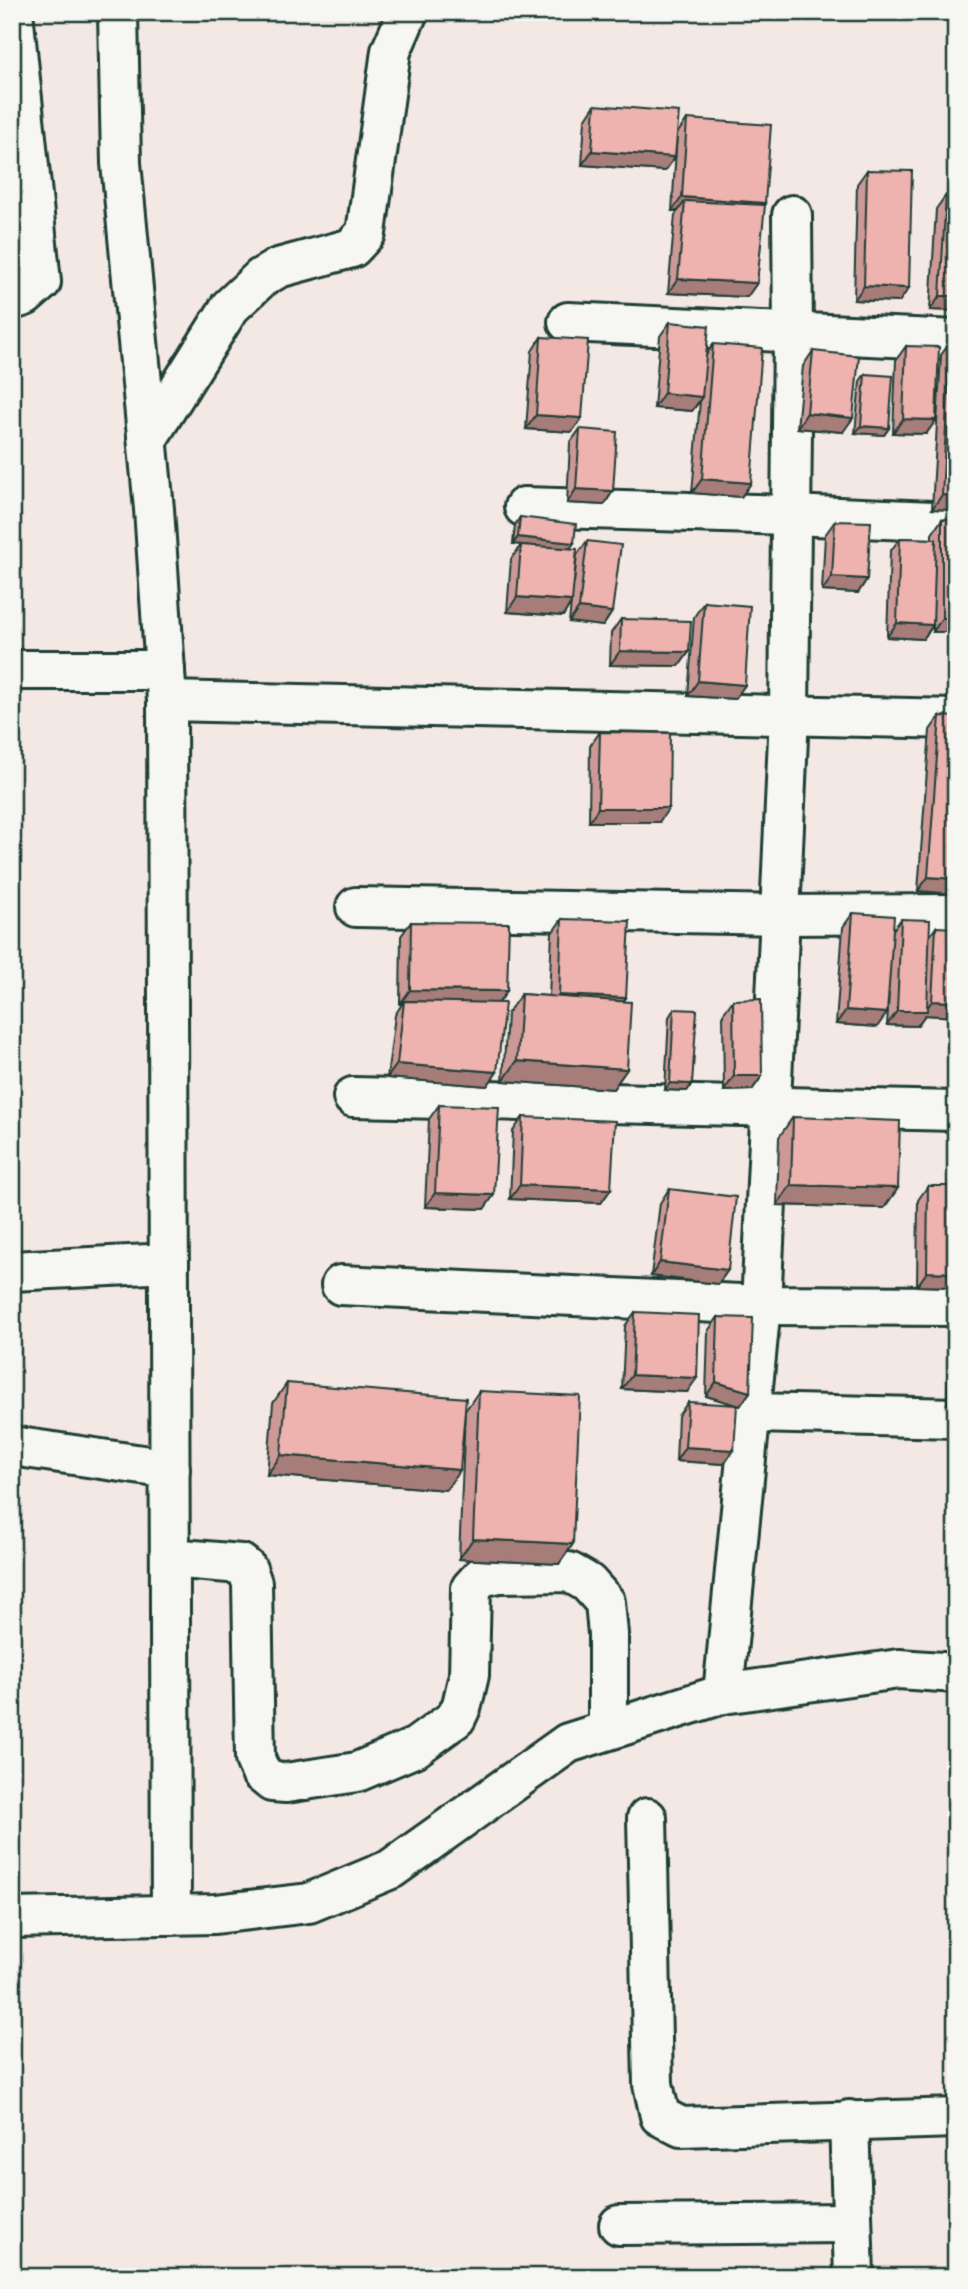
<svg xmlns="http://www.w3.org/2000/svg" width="968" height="2289" font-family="Caveat,sans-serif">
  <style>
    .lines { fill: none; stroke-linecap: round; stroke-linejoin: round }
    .minor-casing { stroke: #1f3d34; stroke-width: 44 }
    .minor { stroke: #f6f6f2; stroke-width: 38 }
    .wall { fill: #cd9996; stroke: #1f3d34; stroke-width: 2 }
    .shaded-wall { fill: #a77d7a; stroke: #1f3d34; stroke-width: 2 }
    .building { fill: #eeb2af; stroke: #1f3d34; stroke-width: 2 }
  </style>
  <rect width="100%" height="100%" fill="#f4e8e5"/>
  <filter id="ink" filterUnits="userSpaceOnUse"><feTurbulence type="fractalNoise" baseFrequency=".0143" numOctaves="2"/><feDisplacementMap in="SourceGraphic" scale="14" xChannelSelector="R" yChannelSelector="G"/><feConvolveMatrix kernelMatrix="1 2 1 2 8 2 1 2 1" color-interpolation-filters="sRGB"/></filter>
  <g filter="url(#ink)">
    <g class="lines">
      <!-- minor casing -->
      <g class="minor-casing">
        <g id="minor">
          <path d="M118,12L121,163L154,509L167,701L171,1915"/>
          <path d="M12,300L25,296L41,282L13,12"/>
          <path d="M568,322L956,340"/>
          <path d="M148,438L230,307L261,278L278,268L352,248L366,233L391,51L408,12"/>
          <path d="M524,507L791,515L956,522"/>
          <path d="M12,670H165"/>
          <path d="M167,701L956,719"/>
          <path d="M356,907L780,915L956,914"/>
          <path d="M353,1097L956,1111"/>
          <path d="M12,1271L169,1263"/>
          <path d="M341,1285L761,1305L956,1306"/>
          <path d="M750,1413L956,1418"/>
          <path d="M12,1446L170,1469"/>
          <path d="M170,1558L241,1564L247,1569L252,1583L255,1759L261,1773L272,1782L286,1783L357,1772L416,1747L456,1718L462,1705L469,1675L471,1588L481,1577L499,1573L569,1572L588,1583L605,1602L608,1634V1730"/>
          <path d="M723,1694L761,1305L780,915L789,715L793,333L792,215"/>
          <path d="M647,1818L653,2084L660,2116L681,2127L956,2118"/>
          <path d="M12,1918L215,1914L309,1903L391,1869L568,1743L723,1694L899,1669L956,1673"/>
          <path d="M849,2120L854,2277"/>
          <path d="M619,2225L852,2223"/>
        </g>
      </g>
      <!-- minor -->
      <use href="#minor" class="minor"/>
    </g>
    <!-- wall -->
    <g class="wall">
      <path d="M595,105L675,157L665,171L582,165L585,120Z"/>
      <path d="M687,119L765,203L764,205L757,283L747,297L668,293L675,215L678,211H672L677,134Z"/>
      <path d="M867,170L899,302L854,300L857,184Z"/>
      <path d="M946,195L956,196V311L930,310L936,209Z"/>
      <path d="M670,322L707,354L713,344L751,483L741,497L692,493L700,401L692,411L654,408L660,336Z"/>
      <path d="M541,337L572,432L526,429L532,351Z"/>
      <path d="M951,341L956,510L932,509L941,355Z"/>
      <path d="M906,346L936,420L926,434L893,433L896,360Z"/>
      <path d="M813,351L843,432L797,428L803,366Z"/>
      <path d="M865,374L889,428L884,435L855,433L860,381Z"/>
      <path d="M580,429L613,491L604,505L567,503L570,443Z"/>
      <path d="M520,517L570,549L574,583L577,555L587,541L612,612L603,626L569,622L571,603L563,616L507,612L511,559L521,545L513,544L515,525Z"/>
      <path d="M942,519L956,632H933V626L923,639L887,637L890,552L900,538L932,539V534Z"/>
      <path d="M835,521L867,579L858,593L822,591L825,535Z"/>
      <path d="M704,602L735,699L688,696L694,617Z"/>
      <path d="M621,619L689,652L679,666L610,665L611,633Z"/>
      <path d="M940,716L956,894L918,891L930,730Z"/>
      <path d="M600,732L659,822H589L590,746Z"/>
      <path d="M853,913L893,930L901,919L930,936L936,927L955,1017L925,1015L917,1026L887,1025L889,993L877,1027L836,1024L843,927Z"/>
      <path d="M562,919L624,1001L627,1069L613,1089L503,1081L507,1014L521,994L549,996L552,933Z"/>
      <path d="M411,922L507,991L499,1003L497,1072L487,1086L387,1078L395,1015L402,1004H400L401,936Z"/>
      <path d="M733,1000L762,1076L752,1090L724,1091L723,1014Z"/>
      <path d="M674,1009L692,1084L687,1091L665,1090L669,1017Z"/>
      <path d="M956,1048V1098H953Z"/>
      <path d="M439,1105L494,1195L484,1209L425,1207L429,1119Z"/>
      <path d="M523,1117L611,1189L601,1203L510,1199L513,1131Z"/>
      <path d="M793,1117L898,1188L884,1208L777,1205L779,1137Z"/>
      <path d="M928,1186L954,1287L917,1286L918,1200Z"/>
      <path d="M669,1189L728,1270L718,1284L651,1276L660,1203Z"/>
      <path d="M635,1312L687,1392L622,1389L625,1326Z"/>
      <path d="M718,1317L750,1392L740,1406L706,1396L708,1331Z"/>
      <path d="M956,1332V1404H947L950,1340Z"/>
      <path d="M287,1383L460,1470L446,1490L267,1475L273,1403Z"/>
      <path d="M479,1391L573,1544L559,1564L459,1559L465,1411Z"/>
      <path d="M688,1402L734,1450L724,1464L676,1461L678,1416Z"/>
    </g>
    <!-- shaded-wall -->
    <g class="shaded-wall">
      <path d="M592,151L675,157L665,171L582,165Z"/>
      <path d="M682,197L765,203L755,217L685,201L678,211H672Z"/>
      <path d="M678,279L757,283L747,297L668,293Z"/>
      <path d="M864,286L909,288L899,302L854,300Z"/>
      <path d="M940,296H956V311L930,310Z"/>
      <path d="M664,393L702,397L692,411L654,408Z"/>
      <path d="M807,413L853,418L843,432L797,428Z"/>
      <path d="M536,415L582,418L572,432L526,429Z"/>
      <path d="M903,419L936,420L926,434L893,433Z"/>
      <path d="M861,426L889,428L884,435L855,433Z"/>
      <path d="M702,479L751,483L741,497L692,493Z"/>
      <path d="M576,489L613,491L604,505L567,503Z"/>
      <path d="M942,495L956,496V510L932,509Z"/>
      <path d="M518,537L574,543L569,550L513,544Z"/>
      <path d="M832,577L867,579L858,593L822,591Z"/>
      <path d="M517,597L572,601L563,616L507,612Z"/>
      <path d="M579,608L612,612L603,626L569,622Z"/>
      <path d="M942,618H956V632H933Z"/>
      <path d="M897,623L933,625L923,639L887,637Z"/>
      <path d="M620,651L689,652L679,666L610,665Z"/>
      <path d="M698,681L745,685L735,699L688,696Z"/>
      <path d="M598,808H669L659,822H589Z"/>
      <path d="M928,877L956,879V894L918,891Z"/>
      <path d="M410,990L507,991L497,1005L404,1001L402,1004H400Z"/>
      <path d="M559,995L626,998L616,1012L549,1009Z"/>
      <path d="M932,1001L956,1002L955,1017L925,1015L917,1026L887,1025L897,1011H925Z"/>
      <path d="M846,1010L887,1013L877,1027L836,1024Z"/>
      <path d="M517,1061L627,1069L613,1089L503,1081Z"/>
      <path d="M397,1064L497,1072L487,1086L387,1078Z"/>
      <path d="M734,1076H762L752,1090L724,1091Z"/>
      <path d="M670,1083L692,1084L687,1091L665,1090Z"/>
      <path d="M520,1185L611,1189L601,1203L510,1199Z"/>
      <path d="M791,1185L898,1188L884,1208L777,1205Z"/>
      <path d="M435,1193L494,1195L484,1209L425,1207Z"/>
      <path d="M660,1262L728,1270L718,1284L651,1276Z"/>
      <path d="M927,1272L956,1273V1285L954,1287L917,1286Z"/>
      <path d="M632,1375L697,1378L687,1392L622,1389Z"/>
      <path d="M716,1382L750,1392L740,1406L706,1396Z"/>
      <path d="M956,1392V1404H947Z"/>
      <path d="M685,1447L734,1450L724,1464L676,1461Z"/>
      <path d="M281,1455L460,1470L446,1490L267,1475Z"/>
      <path d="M473,1539L573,1544L559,1564L459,1559Z"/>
    </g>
    <!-- building -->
    <g class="building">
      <path d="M595,105L679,112L675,157L592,151Z"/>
      <path d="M687,119L771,125L765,203L682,197Z"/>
      <path d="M867,170L912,171L909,288L864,286Z"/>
      <path d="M946,195L956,196V296H940Z"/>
      <path d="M685,201L765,205L757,283L678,279Z"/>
      <path d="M670,322L709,326L702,397L664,393Z"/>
      <path d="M541,337L588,340L582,418L536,415Z"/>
      <path d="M951,341H956V496L942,495Z"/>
      <path d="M713,344L762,348L751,483L702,479Z"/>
      <path d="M906,346L939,347L936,420L903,419Z"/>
      <path d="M813,351L859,356L853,418L807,413Z"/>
      <path d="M865,374L893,376L889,428L861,426Z"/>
      <path d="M580,429L617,432L613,491L576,489Z"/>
      <path d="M520,517L576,524L574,543L518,537Z"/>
      <rect x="942" y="519" width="14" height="99"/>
      <path d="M835,521L871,522L867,579L832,577Z"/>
      <path d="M900,538L936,539L933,625L897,623Z"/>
      <path d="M587,541L621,545L612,612L579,608Z"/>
      <path d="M521,545L577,549L572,601L517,597Z"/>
      <path d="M704,602L750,606L745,685L698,681Z"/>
      <path d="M621,619L691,621L689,652L620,651Z"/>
      <path d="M940,716L956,717V879L928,877Z"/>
      <path d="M600,732L670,733L669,808H598Z"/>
      <path d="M853,913L894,916L887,1013L846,1010Z"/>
      <path d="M562,919L630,921L626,998L559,995Z"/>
      <path d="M901,919L930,920L927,1011H897Z"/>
      <path d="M411,922L509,923L507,991L410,990Z"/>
      <path d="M936,927L956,928V1002L932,1001Z"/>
      <path d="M521,994L631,1002L627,1069L517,1061Z"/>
      <path d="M761,999L762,1076H734L733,1000Z"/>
      <path d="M404,1001L505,1003L497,1072L397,1064Z"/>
      <path d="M674,1009L697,1010L692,1084L670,1083Z"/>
      <path d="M439,1105L499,1107L494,1195L435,1193Z"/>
      <path d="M523,1117L615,1121L611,1189L520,1185Z"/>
      <path d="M793,1117L900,1121L898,1188L791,1185Z"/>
      <path d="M928,1186H956V1273L927,1272Z"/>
      <path d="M669,1189L736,1197L728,1270L660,1262Z"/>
      <path d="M635,1312L699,1315L697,1378L632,1375Z"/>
      <path d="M718,1317L753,1318L750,1392L716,1382Z"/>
      <path d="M287,1383L466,1398L460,1470L281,1455Z"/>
      <path d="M479,1391L580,1396L573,1544L473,1539Z"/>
      <path d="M688,1402L737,1405L734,1450L685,1447Z"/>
    </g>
  </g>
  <!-- margin -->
  <rect width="968" height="2289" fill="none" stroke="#f6f6f2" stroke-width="42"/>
  <rect x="21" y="21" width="926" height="2247" fill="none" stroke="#1f3d34" stroke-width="2.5" filter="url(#ink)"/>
</svg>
